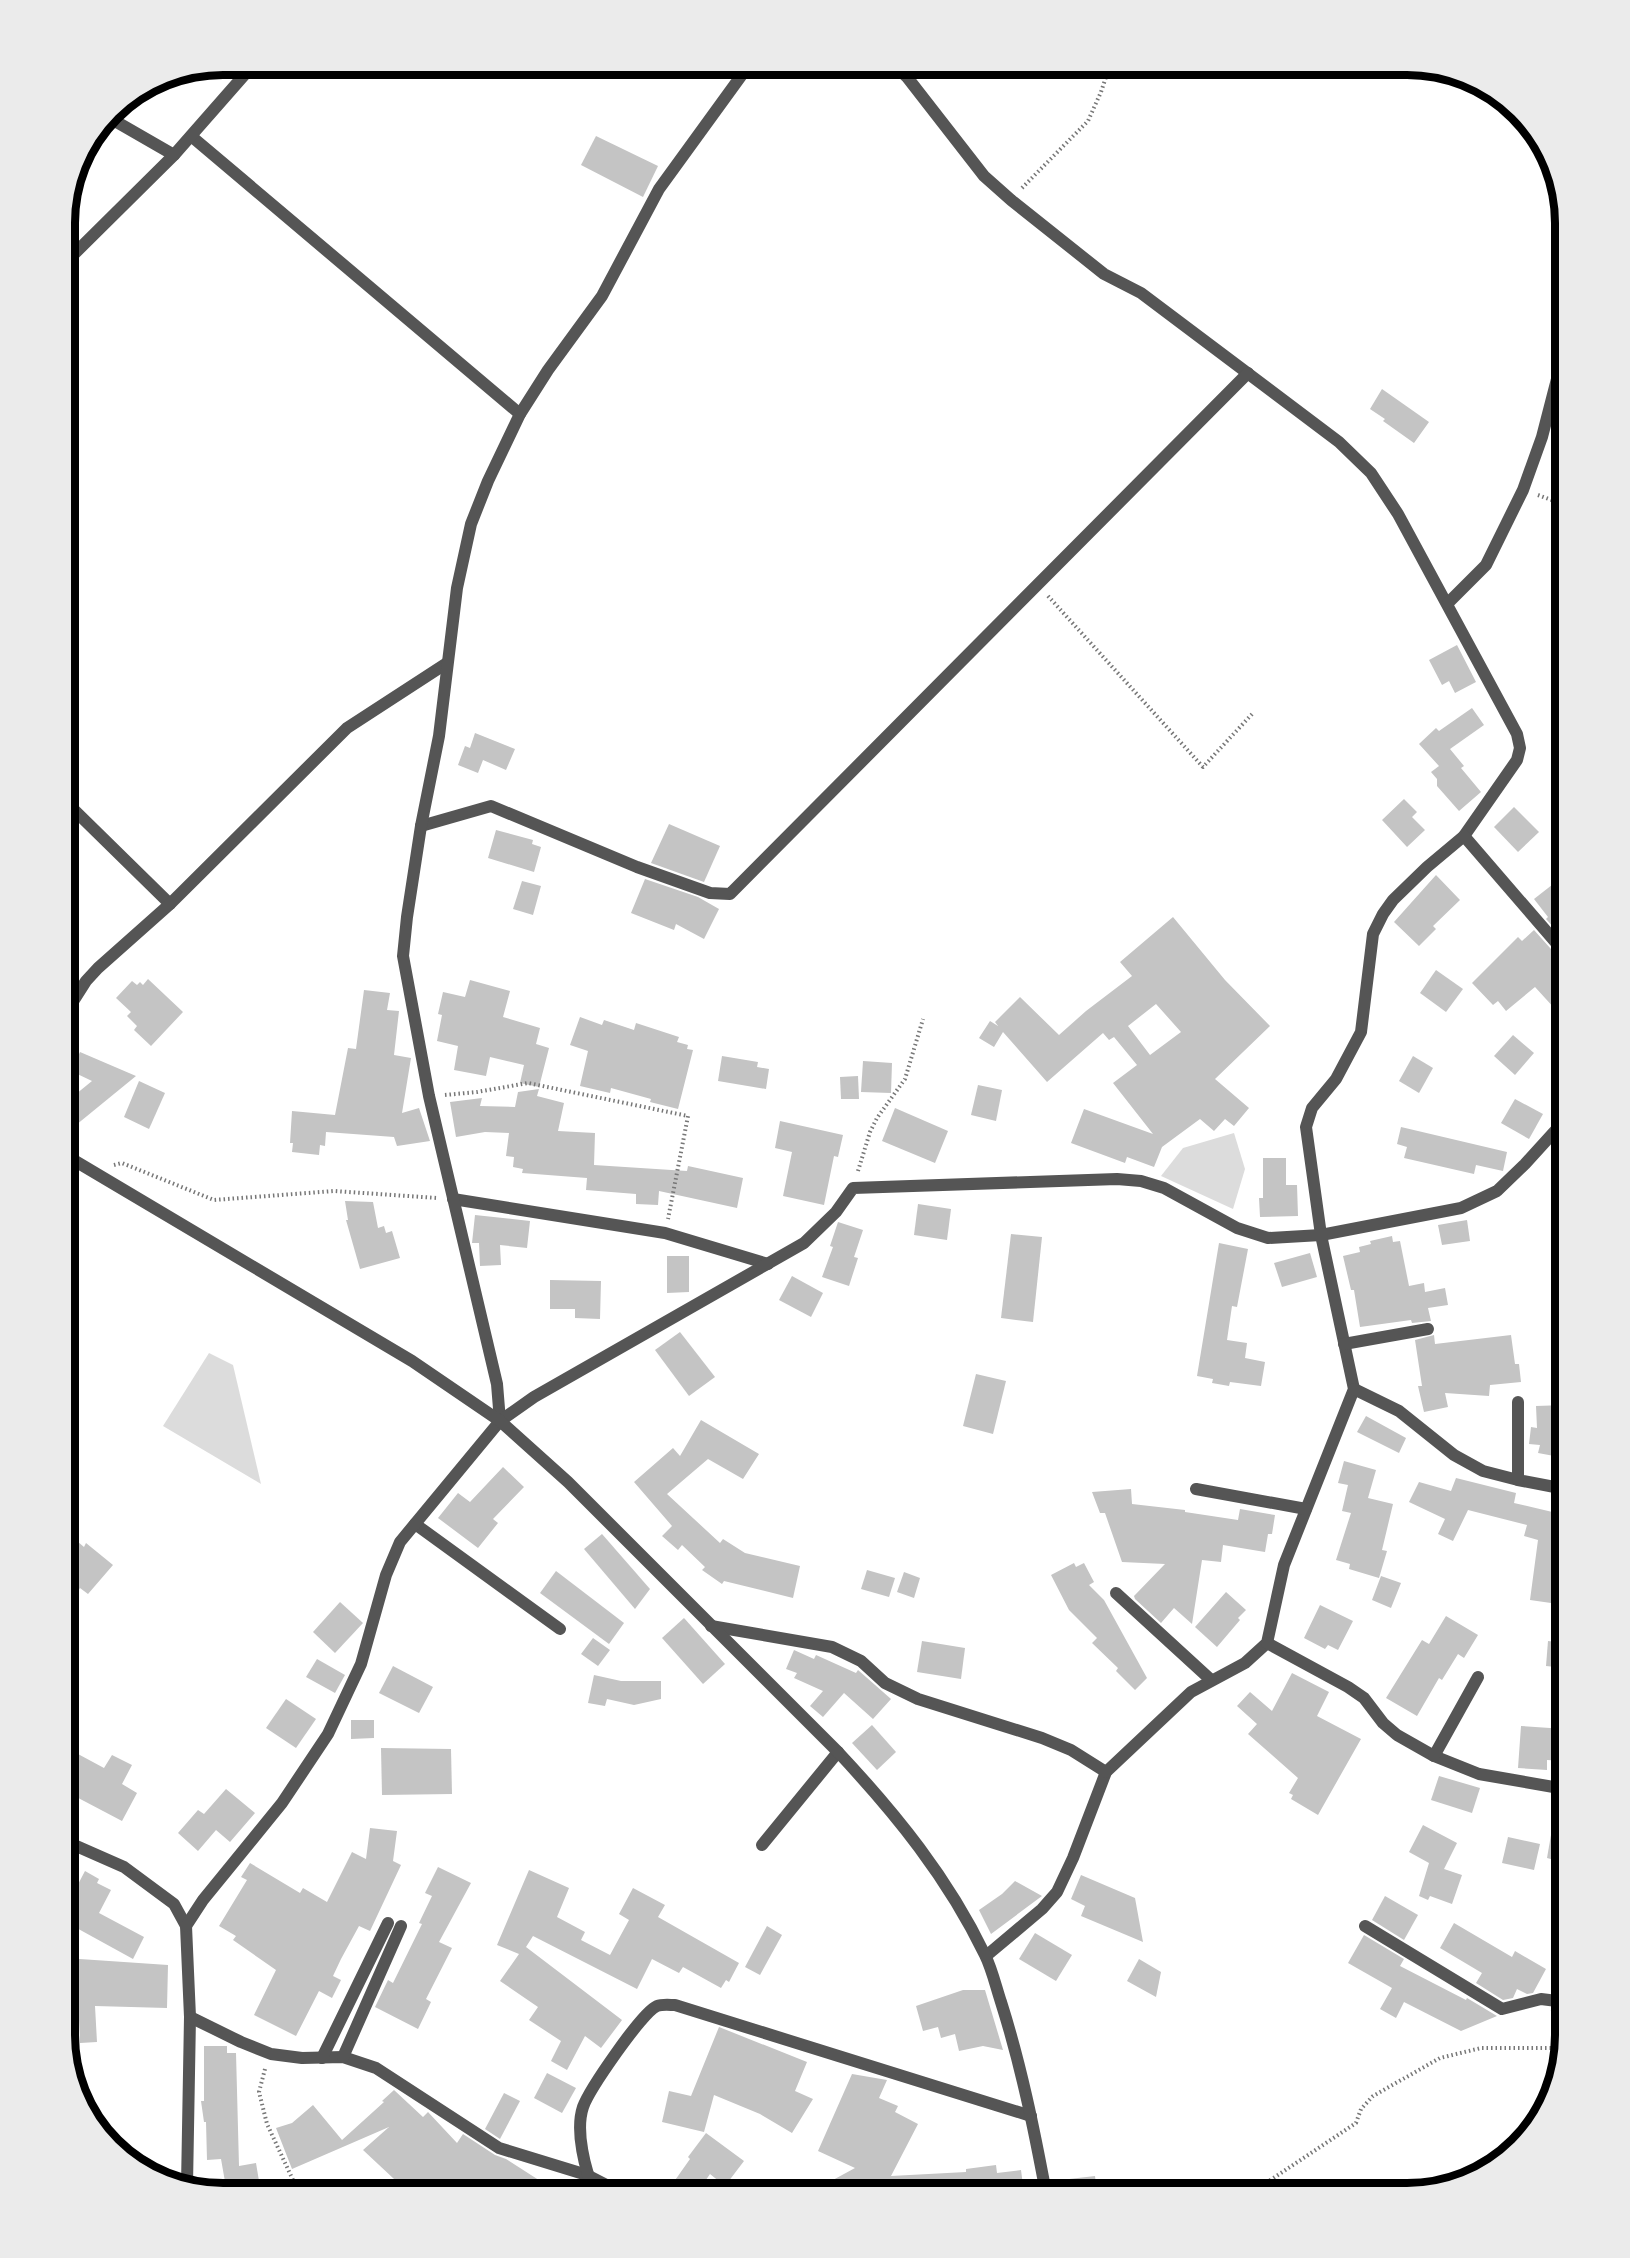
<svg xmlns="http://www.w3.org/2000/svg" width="1630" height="2258" font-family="'Sofia Sans Condensed',sans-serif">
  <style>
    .green { fill: #dcdcdc }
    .building { fill: #c4c4c4; fill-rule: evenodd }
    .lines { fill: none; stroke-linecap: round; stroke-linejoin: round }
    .path { stroke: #777; stroke-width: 4; stroke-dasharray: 1.5 3; stroke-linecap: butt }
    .minor { stroke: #555; stroke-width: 12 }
    .tertiary { stroke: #555; stroke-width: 12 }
    .rim { fill: none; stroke: #000; stroke-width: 8 }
  </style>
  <rect width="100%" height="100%" fill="#fff"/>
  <!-- green -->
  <g class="green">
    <path d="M1234,1133L1245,1169L1233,1209L1161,1176L1183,1148Z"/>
    <path d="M209,1353L233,1365L261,1484L163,1426Z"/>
  </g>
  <!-- building -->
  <g class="building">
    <path d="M596,136L658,166L643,197L581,165Z"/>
    <path d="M1382,389L1429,422L1414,443L1383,421L1385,419L1370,409Z"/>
    <path d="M1457,645L1476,682L1455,693L1449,681L1442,685L1429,660Z"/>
    <path d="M1472,708L1484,725L1450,749L1464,766L1461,768L1481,792L1459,811L1437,786V779L1431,772L1439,766L1419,744L1436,728L1439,731Z"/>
    <path d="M475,733L515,749L506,770L483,760L478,773L458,765L465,746L470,748Z"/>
    <path d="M1404,799L1417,812L1412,817L1425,830L1407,847L1382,820Z"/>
    <path d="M1514,807L1539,832L1518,852L1494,827Z"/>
    <path d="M669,824L720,846L704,882L651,863Z"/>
    <path d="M496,830L533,840L532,844L541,847L534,872L488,858Z"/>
    <path d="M1566,874V941L1546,919L1548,917L1534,899Z"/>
    <path d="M1436,875L1460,900L1433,926L1436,929L1419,946L1394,922Z"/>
    <path d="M645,879L698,897L719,909L704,939L676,924L674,930L631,913Z"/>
    <path d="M522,881L541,886L533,915L513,909Z"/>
    <path d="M1173,917L1225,980L1270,1026L1215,1079L1249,1108L1234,1126L1225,1119L1214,1131L1200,1119L1162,1147L1154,1167L1127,1157L1125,1163L1071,1143L1084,1109L1153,1134L1113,1083L1137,1065L1114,1037L1109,1040L1103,1033L1047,1082L1003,1032L994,1047L979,1038L990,1021L998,1026L995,1022L1020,997L1059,1035L1086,1011L1132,976L1120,962ZM1156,1004L1181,1032L1150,1055L1128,1026Z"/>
    <path d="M1534,930L1559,958L1566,961V1021L1535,987L1506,1011L1498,1001L1493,1005L1472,983L1518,937L1522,941Z"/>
    <path d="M1436,970L1463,989L1446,1012L1420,993Z"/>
    <path d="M148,979L183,1012L151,1046L134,1030L137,1026L127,1016L131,1012L116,998L132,981L137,985L140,982L143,985Z"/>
    <path d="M470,980L510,991L503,1017L540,1028L536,1044L549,1048L539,1087L520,1083L524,1065L490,1057L486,1076L454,1070L458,1046L437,1041L442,1015L438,1014L443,992L465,997Z"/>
    <path d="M364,990L390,993L387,1010L399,1011L394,1055L411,1058L402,1113L419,1108L430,1141L397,1146L394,1137L326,1132L325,1146L320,1145L319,1155L292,1152L293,1143H290L292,1111L335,1115L348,1048L356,1049Z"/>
    <path d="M580,1017L602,1025L604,1020L634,1030L636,1023L679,1037L677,1042L688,1045L687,1049L693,1050L678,1109L650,1102L651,1099L611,1088L610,1093L580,1086L588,1051L570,1045Z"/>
    <path d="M1513,1035L1534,1053L1515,1075L1494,1056Z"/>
    <path d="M80,1052L136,1076L65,1134V1103L92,1081L71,1071Z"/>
    <path d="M722,1056L758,1062L757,1067L769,1069L766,1089L718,1081Z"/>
    <path d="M1413,1056L1433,1068L1419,1093L1399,1081Z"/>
    <path d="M863,1061L892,1063L891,1093L861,1092Z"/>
    <path d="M858,1076L859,1099H841L840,1077Z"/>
    <path d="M139,1081L165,1093L149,1129L124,1117Z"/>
    <path d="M978,1085L1002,1090L996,1121L971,1115Z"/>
    <path d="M539,1089L537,1096L564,1103L558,1131L595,1133L594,1165L687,1171L688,1166L743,1178L737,1208L659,1191L658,1205L636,1204V1194L586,1190L587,1178L522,1173L523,1169L513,1167L514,1157L506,1156L509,1133L485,1132L456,1137L450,1102L482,1098L480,1106L515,1107L518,1092Z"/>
    <path d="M1515,1099L1543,1114L1529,1139L1501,1123Z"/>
    <path d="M895,1108L948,1131L935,1163L882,1141Z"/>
    <path d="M780,1121L843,1135L838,1157L834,1156L824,1205L783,1196L792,1152L775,1148Z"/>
    <path d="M1401,1127L1507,1152L1503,1171L1476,1165L1474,1174L1404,1158L1407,1147L1397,1144Z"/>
    <path d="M1263,1158H1286V1185H1297L1298,1216L1260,1217L1259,1198H1263Z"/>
    <path d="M345,1201L373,1202L378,1228L384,1226L386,1233L392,1231L400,1258L360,1269L346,1220H348Z"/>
    <path d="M918,1204L951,1209L947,1240L914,1235Z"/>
    <path d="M475,1215L530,1221L527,1248L500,1245L501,1265L480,1266L479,1243H472Z"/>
    <path d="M1467,1220L1470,1241L1442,1245L1438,1225Z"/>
    <path d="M838,1222L863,1230L854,1257L858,1258L849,1286L822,1277L833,1247L830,1246Z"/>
    <path d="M1011,1234L1042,1237L1033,1322L1001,1318Z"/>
    <path d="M1392,1236L1393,1242L1400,1241L1409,1286L1424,1283L1425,1292L1445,1288L1448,1305L1428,1308L1431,1321L1412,1323L1411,1320L1360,1327L1354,1290H1351L1343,1256L1360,1252L1359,1247L1371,1244L1370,1241Z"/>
    <path d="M1219,1243L1248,1249L1237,1307L1232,1306L1227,1340L1247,1343L1245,1358L1265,1362L1261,1386L1230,1382L1229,1386L1212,1383L1213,1379L1197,1376Z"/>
    <path d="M1310,1253L1317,1277L1282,1287L1274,1263Z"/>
    <path d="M667,1256H689V1292L667,1293Z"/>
    <path d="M792,1276L823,1293L811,1317L779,1300Z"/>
    <path d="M550,1280L601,1281L600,1319L575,1318V1309H550Z"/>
    <path d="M680,1332L715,1377L689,1396L655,1350Z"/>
    <path d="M1434,1335L1435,1344L1511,1335L1515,1364H1519L1521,1382L1490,1385L1489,1396L1445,1393L1448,1407L1424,1412L1418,1386H1422L1415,1340Z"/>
    <path d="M976,1374L1006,1381L993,1434L963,1426Z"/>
    <path d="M1565,1405V1458L1538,1453L1540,1445L1529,1444L1531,1427L1537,1428L1536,1406Z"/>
    <path d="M1366,1416L1406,1438L1399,1453L1357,1432Z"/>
    <path d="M701,1420L759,1454L743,1479L708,1459L667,1494L720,1543L723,1539L745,1553L800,1566L793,1598L724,1581L722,1584L702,1570L705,1567L682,1545L678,1550L662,1536L672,1526L634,1482L673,1448L680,1456Z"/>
    <path d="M1344,1461L1376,1470L1368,1498L1393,1504L1382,1550L1387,1551L1379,1578L1349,1569L1350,1564L1336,1560L1351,1513L1342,1511L1348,1485L1338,1483Z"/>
    <path d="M503,1467L524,1487L493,1519L498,1523L478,1548L438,1518L458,1493L470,1502Z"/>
    <path d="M1456,1478L1516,1493L1514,1503L1565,1515V1605L1530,1600L1538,1540L1524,1536L1527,1525L1468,1510L1453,1541L1438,1534L1445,1519L1409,1502L1419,1482L1451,1491Z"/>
    <path d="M1131,1489L1132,1504L1185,1510V1512L1238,1520L1240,1509L1275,1515L1272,1534H1268L1265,1552L1223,1545L1221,1562L1202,1560L1192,1624L1174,1608L1161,1623L1135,1599L1134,1596L1165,1564L1122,1562L1105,1513H1100L1092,1492Z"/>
    <path d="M65,1531L84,1547L86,1543L113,1565L88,1594L80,1588L65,1612Z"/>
    <path d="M602,1534L650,1589L635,1609L584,1549Z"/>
    <path d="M1074,1563L1076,1567L1084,1563L1094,1582L1089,1585L1104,1600L1147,1678L1135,1690L1116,1671L1118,1668L1092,1643L1097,1638L1069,1610L1051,1575Z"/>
    <path d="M867,1570L895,1578L889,1597L861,1589Z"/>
    <path d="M556,1571L624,1623L609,1644L540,1593Z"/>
    <path d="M904,1572L920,1578L914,1598L897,1592Z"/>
    <path d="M1381,1576L1401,1583L1391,1608L1372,1600Z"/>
    <path d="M1226,1592L1246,1610L1238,1618L1240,1620L1217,1647L1195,1627Z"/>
    <path d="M340,1602L363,1623L335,1653L313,1632Z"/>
    <path d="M1320,1605L1353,1621L1338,1650L1328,1645L1325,1649L1304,1638Z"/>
    <path d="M1446,1616L1478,1635L1464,1658L1458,1654L1442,1680L1439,1678L1417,1716L1386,1698L1422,1640L1429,1644Z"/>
    <path d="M684,1618L725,1664L703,1684L662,1638Z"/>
    <path d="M593,1638L610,1650L598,1666L581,1654Z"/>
    <path d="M922,1641L965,1648L961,1679L917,1672Z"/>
    <path d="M1548,1641L1565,1643V1668L1546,1666Z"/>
    <path d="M794,1650L814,1659L816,1655L856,1673L858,1670L891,1699L873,1719L844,1693L823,1717L810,1706L823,1691L794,1678L797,1673L786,1669Z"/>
    <path d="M317,1659L345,1675L335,1693L306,1677Z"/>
    <path d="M393,1666L433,1687L419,1713L379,1693Z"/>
    <path d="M1292,1673L1329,1692L1317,1716L1361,1739L1318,1815L1291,1799L1293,1795L1289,1793L1298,1778L1248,1734L1257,1724L1237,1706L1250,1692L1272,1711Z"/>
    <path d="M594,1675L621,1681H661V1699L634,1705L607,1699L605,1706L588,1703Z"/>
    <path d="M286,1699L316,1719L296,1748L266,1728Z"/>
    <path d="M351,1720H374V1738L351,1739Z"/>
    <path d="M872,1725L896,1752L877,1770L852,1743Z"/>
    <path d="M1521,1726L1565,1729V1761L1547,1760V1770L1518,1768Z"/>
    <path d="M65,1747L104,1768L112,1755L132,1765L122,1784L137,1793L122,1821L65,1791Z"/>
    <path d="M381,1748L451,1749L452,1794L382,1795Z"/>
    <path d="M1439,1776L1480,1788L1472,1813L1431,1800Z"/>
    <path d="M226,1789L255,1813L230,1842L216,1830L198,1851L178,1833L198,1810L204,1814Z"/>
    <path d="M1556,1806H1565V1863L1547,1858Z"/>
    <path d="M1423,1825L1457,1843L1444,1869L1462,1875L1452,1904L1430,1896L1428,1900L1419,1896L1429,1863L1409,1852Z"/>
    <path d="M370,1828L397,1831L393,1861L401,1865L370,1931L359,1926L341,1959L333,1976L341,1980L332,1998L319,1991L296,2036L254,2015L276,1970L233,1940L236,1936L219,1926L247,1880L241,1877L250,1863L300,1893L303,1888L327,1902L352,1852L366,1859Z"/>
    <path d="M1508,1837L1540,1844L1534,1870L1502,1863Z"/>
    <path d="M438,1867L471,1883L439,1942L452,1948L426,1999L431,2002L418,2029L375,2007L388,1980L393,1983L422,1924L419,1923L432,1896L425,1893Z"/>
    <path d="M529,1870L569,1888L557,1917L585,1932L581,1940L610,1955L629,1920L619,1914L633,1888L665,1905L658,1917L739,1963L729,1982L726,1980L721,1988L683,1967L679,1973L652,1959L637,1989L533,1936L526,1947L622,2020L601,2048L585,2036L567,2070L551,2061L561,2041L529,2020L538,2007L500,1981L519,1954L497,1945Z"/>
    <path d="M85,1871L99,1879L97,1883L111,1890L99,1913L144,1937L133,1959L73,1926L76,1920L65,1914V1909Z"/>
    <path d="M1081,1875L1135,1898L1143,1942L1081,1916L1085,1906L1071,1899Z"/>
    <path d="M1015,1881L1042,1896L991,1934L979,1910L1002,1894Z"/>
    <path d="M1385,1896L1418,1915L1404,1940L1372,1920Z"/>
    <path d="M1454,1923L1512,1957L1515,1951L1546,1969L1533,1993L1527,1994L1517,1989L1513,1998L1503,2000L1476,1983L1482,1973L1440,1948Z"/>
    <path d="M767,1926L782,1935L760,1975L745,1967Z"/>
    <path d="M1035,1933L1072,1955L1056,1981L1019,1959Z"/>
    <path d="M1364,1935L1404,1959L1400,1966L1466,2000L1467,1998L1497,2016L1461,2031L1404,2002L1396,2018L1380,2009L1392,1988L1348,1963Z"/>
    <path d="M65,1958L168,1965L167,2008L95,2006L97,2042L80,2043L78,1997L65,1996Z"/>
    <path d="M1139,1959L1161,1972L1156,1997L1127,1981Z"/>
    <path d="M963,1990H985L1003,2050L983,2046L959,2051L955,2034L941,2038L938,2027L923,2031L916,2006Z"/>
    <path d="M719,2027L807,2062L795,2091L813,2099L792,2133L760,2114L714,2095L704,2132L662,2122L669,2091L691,2096Z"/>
    <path d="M204,2046H227V2053H236L239,2166L256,2163L261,2193H227L221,2159L207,2160L206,2122H204L201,2101H204Z"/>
    <path d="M547,2073L576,2088L562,2113L534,2098Z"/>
    <path d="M852,2074L887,2080L879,2098L898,2106L895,2112L918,2124L891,2176L966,2172V2169L996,2165L997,2173L1021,2170L1024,2193H809L855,2168L818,2151Z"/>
    <path d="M394,2090L423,2117L428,2112L457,2143L463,2134L495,2155L506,2159L559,2193H409L363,2150L389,2127L292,2169L276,2128L292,2123L313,2105L342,2140L384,2102L382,2101Z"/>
    <path d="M504,2093L520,2101L500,2139L485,2129Z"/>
    <path d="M706,2133L744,2161L725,2186L710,2174L697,2193H666L690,2159L688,2157Z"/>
    <path d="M1095,2176L1097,2193H1054L1052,2181Z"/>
  </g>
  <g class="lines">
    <!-- path -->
    <g class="path">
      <path d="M1022,188L1088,121L1101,92L1110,65"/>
      <path d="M1538,495L1565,505"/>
      <path d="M1048,596L1203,767L1253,713"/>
      <path d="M445,1095L477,1092L528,1083L688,1116L668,1219"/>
      <path d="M114,1165L122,1163L214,1200L334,1191L437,1198"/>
      <path d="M858,1171L870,1132L877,1118L905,1079L923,1019"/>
      <path d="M265,2069L259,2092L267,2124L299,2193"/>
      <path d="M1251,2193L1356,2123L1361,2109L1373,2096L1440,2058L1481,2048H1553"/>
    </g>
    <!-- minor -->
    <g class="minor">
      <path d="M894,65L907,77L984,176L1011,200L1104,274L1141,293L1339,442L1371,473L1398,514L1517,734L1520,748L1517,760L1464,836L1427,867L1393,900L1383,914L1373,934L1361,1032L1336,1079L1312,1108L1306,1127L1321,1235L1354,1389L1284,1565L1267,1643L1245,1663L1191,1692L1106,1772L1073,1858L1057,1892L1042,1909L986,1956"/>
      <path d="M108,117L174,155"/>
      <path d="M191,136L520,414"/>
      <path d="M65,263L174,155L253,65"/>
      <path d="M1448,603L1486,565L1523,490L1542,437L1565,348"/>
      <path d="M65,801L170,904"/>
      <path d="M421,826L491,806L637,867L710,893L730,894L1248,373"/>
      <path d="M1464,836L1565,953"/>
      <path d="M65,1014L86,981L98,968L170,904L347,728L447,663"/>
      <path d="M453,1199L665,1233L768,1264"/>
      <path d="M1344,1344L1428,1329"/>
      <path d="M1354,1389L1399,1411L1454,1455L1483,1471L1518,1480L1565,1489"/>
      <path d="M500,1421L497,1384L429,1096L403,956L407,917L421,826L439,736L457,588L471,524L488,481L520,414L548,370L602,296L659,189L749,65"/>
      <path d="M1518,1480V1402"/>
      <path d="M1196,1489L1306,1509"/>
      <path d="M415,1524L560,1629"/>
      <path d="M1116,1593L1211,1680"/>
      <path d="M711,1626L832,1647L861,1661L885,1683L918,1699L1042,1738L1071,1750L1106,1772"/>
      <path d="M1267,1643L1348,1687L1364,1698L1383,1723L1397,1735L1434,1756L1479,1774L1565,1789"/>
      <path d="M1434,1756L1478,1677"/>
      <path d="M762,1845L838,1752"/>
      <path d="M65,1846L74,1845L124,1867L174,1904L186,1926L190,2017L187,2185"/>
      <path d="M186,1926L203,1900L282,1803L328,1734L361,1664L386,1575L400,1542L500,1421L534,1397L804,1243L836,1212L853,1188L1117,1179L1141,1181L1164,1188L1237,1228L1268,1238L1321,1235L1461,1208L1497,1191L1525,1164L1565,1120"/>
      <path d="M1365,1926L1502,2009L1541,1999L1557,2001"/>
      <path d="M190,2017L241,2042L271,2054L302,2058L343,2057L376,2068L499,2148L587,2175L622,2193"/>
      <path d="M1565,2039C1558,2018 1551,2009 1565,1990"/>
      <path d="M343,2057L401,1926"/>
      <path d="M322,2058L388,1923"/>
      <path d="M595,2193C585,2170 575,2131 583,2107C589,2090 642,2012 657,2006C662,2004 670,2005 675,2005L1031,2116"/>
    </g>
    <!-- tertiary -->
    <path class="tertiary" d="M65,1155L412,1361L500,1421L568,1482L838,1752C896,1814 948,1878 985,1955C992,1969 996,1987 1001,2002C1021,2065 1034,2129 1046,2193"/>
  </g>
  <!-- crop -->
  <path d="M0 0H1630V2258H0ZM223 75H1407A148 148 0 0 1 1555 223V2035A148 148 0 0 1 1407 2183H223A148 148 0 0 1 75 2035V223A148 148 0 0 1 223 75Z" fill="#ebebeb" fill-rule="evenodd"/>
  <path class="rim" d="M223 75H1407A148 148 0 0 1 1555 223V2035A148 148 0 0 1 1407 2183H223A148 148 0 0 1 75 2035V223A148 148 0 0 1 223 75Z"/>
</svg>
